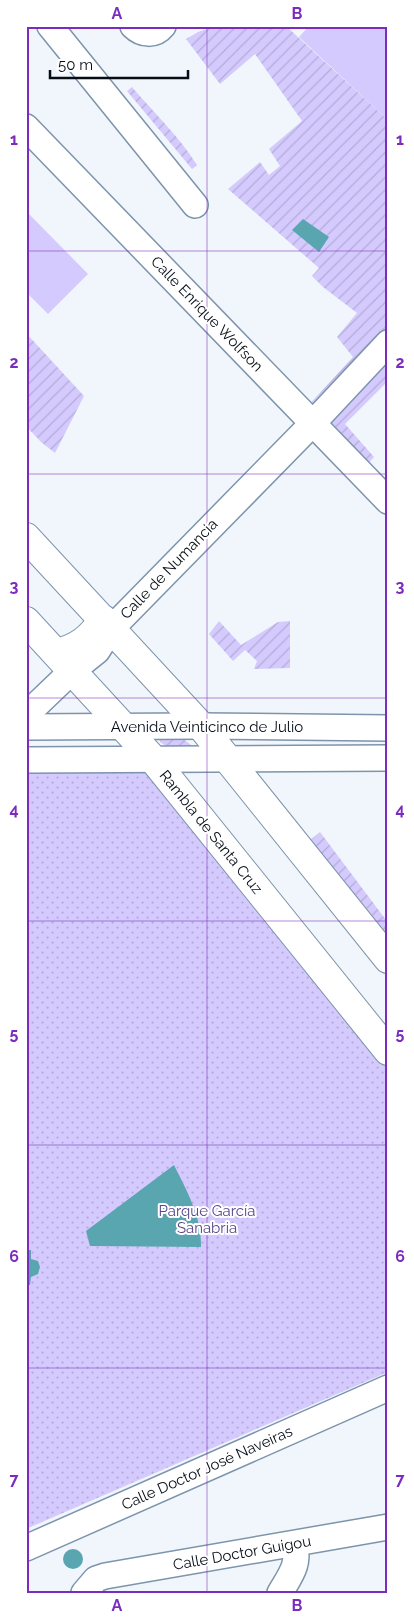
<svg xmlns="http://www.w3.org/2000/svg" width="414" height="1619" font-family="Raleway,sans-serif">
  <style>
    .grass { fill: url(#grass-dots) }
    .garden { fill: url(#garden-furrows) }
    .pitch { fill: #d4cafd }
    .water { fill: #59a5b0 }
    .lines { fill: none; stroke-linecap: round; stroke-linejoin: round }
    .minor-casing { stroke: #7d94ac; stroke-width: 28 }
    .major-casing { stroke: #7d94ac; stroke-width: 30 }
    .minor { stroke: #fff; stroke-width: 25 }
    .major { stroke: #fff; stroke-width: 28 }
    .grid { fill: none; stroke: #7b2cbf; stroke-width: 1; stroke-opacity: 0.55 }
    .labels { text-anchor: middle; stroke-width: 4; stroke-linejoin: round; paint-order: stroke }
    .street-label { font-size: 15px; fill: #060d16; stroke: #fff }
    .park-label { font-size: 15px; fill: #59478a; stroke: #fff }
    .neatline { fill: none; stroke: #7b2cbf; stroke-width: 2 }
    .grid-label { font-size: 16px; text-anchor: middle; font-weight: bold; fill: #7b2cbf }
  </style>
  <defs>
    <pattern id="grass-dots" width="8" height="8" patternUnits="userSpaceOnUse" patternTransform="scale(1.25)"><rect width="8" height="8" fill="#d4cafd"/><path d="M2 2h.1M6 6h.1" fill="none" stroke="#b4acd8" stroke-width="1.8" stroke-linecap="round"/></pattern>
    <pattern id="garden-furrows" width="10" height="10" patternUnits="userSpaceOnUse" patternTransform="scale(1.25)"><rect width="10" height="10" fill="#d4cafd"/><path d="M-1 1l2-2M0 10L10 0M9 11l2-2" fill="none" stroke="#b4acd8"/></pattern>
  </defs>
  <rect width="100%" height="100%" fill="#f0f6fb"/>
  <!-- grass -->
  <path class="grass" d="M147,765L388,1067V1372L26,1529V766Z"/>
  <!-- garden -->
  <g class="garden">
    <path d="M216,26H286L388,120V332L314,413L308,406L353,357L337,337L357,313L323,287L312,276L319,268L228,189L260,162L269,175L280,166L269,149L302,121L255,54L220,84L186,39L198,32Z"/>
    <path d="M132,87C154,113 179,136 197,165L192,169L127,91Z"/>
    <path d="M26,333L84,396L55,453L41,442L26,426Z"/>
    <path d="M388,357V381L345,424L374,457L367,465L321,420Z"/>
    <path d="M219,621L241,645L278,622L290,621V668L254,669L257,661L245,650L233,661L209,634Z"/>
    <path d="M159,736L181,737L191,745L192,749H170L160,742Z"/>
    <path d="M320,832L386,920L388,919V935L310,840Z"/>
  </g>
  <!-- pitch -->
  <g class="pitch">
    <path d="M309,26H388V120L299,37Z"/>
    <path d="M26,211L88,274L48,314L26,292Z"/>
  </g>
  <!-- water -->
  <g class="water">
    <path d="M303,219L329,237L319,252L292,230Z"/>
    <path d="M174,1165C187,1191 202,1218 201,1247L90,1246L86,1231Z"/>
    <path d="M26,1250H31V1259L38,1261L40,1267L38,1274L31,1277L30,1285H26Z"/>
    <circle cx="73" cy="1559" r="10"/>
  </g>
  <g class="lines">
    <!-- minor casing -->
    <g class="minor-casing">
      <g id="minor">
        <path d="M50,26L195,205"/>
        <path d="M133,26C142,35 155,36 163,26"/>
        <path d="M26,127L388,501"/>
        <path d="M26,715L72,671L97,651L112,628L313,423L388,343"/>
        <path d="M26,727L201,726L388,728"/>
        <path d="M26,760L388,758"/>
        <path d="M26,1548L388,1388"/>
        <path d="M84,1593L96,1579L105,1576L388,1527"/>
        <path d="M280,1593C291,1574 299,1566 295,1544"/>
      </g>
    </g>
    <!-- major casing -->
    <g class="major-casing">
      <g id="major">
        <path d="M26,537L201,726L388,959"/>
        <path d="M26,621L152,758L388,1051"/>
        <path d="M56,653C78,648 91,638 103,619"/>
      </g>
    </g>
    <!-- minor -->
    <use href="#minor" class="minor"/>
    <!-- major -->
    <use href="#major" class="major"/>
  </g>
  <!-- grid -->
  <path class="grid" d="M207,26V1593M26,251H388M26,474H388M26,698H388M26,921H388M26,1145H388M26,1368H388"/>
  <g class="labels">
    <!-- street labels -->
    <g class="street-label">
      <text transform="translate(207 314) rotate(46)" y="5">Calle Enrique Wolfson</text>
      <text transform="translate(169 569) rotate(-46)" y="5">Calle de Numancia</text>
      <text x="207" y="732">Avenida Veinticinco de Julio</text>
      <text transform="translate(211 832) rotate(51)" y="5">Rambla de Santa Cruz</text>
      <text transform="translate(207 1468) rotate(-24)" y="5">Calle Doctor José Naveiras</text>
      <text transform="translate(242 1553) rotate(-10)" y="5">Calle Doctor Guigou</text>
    </g>
    <!-- park labels -->
    <g class="park-label">
      <text x="207" y="1216">Parque García<tspan x="207" dy="17">Sanabria</tspan></text>
    </g>
  </g>
  <!-- border -->
  <rect width="414" height="1619" fill="none" stroke="#ffffff" stroke-width="55"/>
  <!-- scale -->
  <path d="M50 70v8h138v-8" fill="none" stroke="#060d16" stroke-width="2.5"/>
  <text x="58" y="70" font-size="15" fill="#060d16" stroke="#ffffff" stroke-width="4" paint-order="stroke">50 m</text>
  <rect x="28" y="28" width="358" height="1564" class="neatline"/>
  <g class="grid-label">
    <text x="117" y="19">A</text>
    <text x="297" y="19">B</text>
    <text x="14" y="145">1</text>
    <text x="400" y="145">1</text>
    <text x="14" y="368">2</text>
    <text x="400" y="368">2</text>
    <text x="14" y="592">3</text>
    <text x="400" y="592">3</text>
    <text x="14" y="815">4</text>
    <text x="400" y="815">4</text>
    <text x="14" y="1039">5</text>
    <text x="400" y="1039">5</text>
    <text x="14" y="1262">6</text>
    <text x="400" y="1262">6</text>
    <text x="14" y="1485">7</text>
    <text x="400" y="1485">7</text>
    <text x="117" y="1611">A</text>
    <text x="297" y="1611">B</text>
  </g>
</svg>
